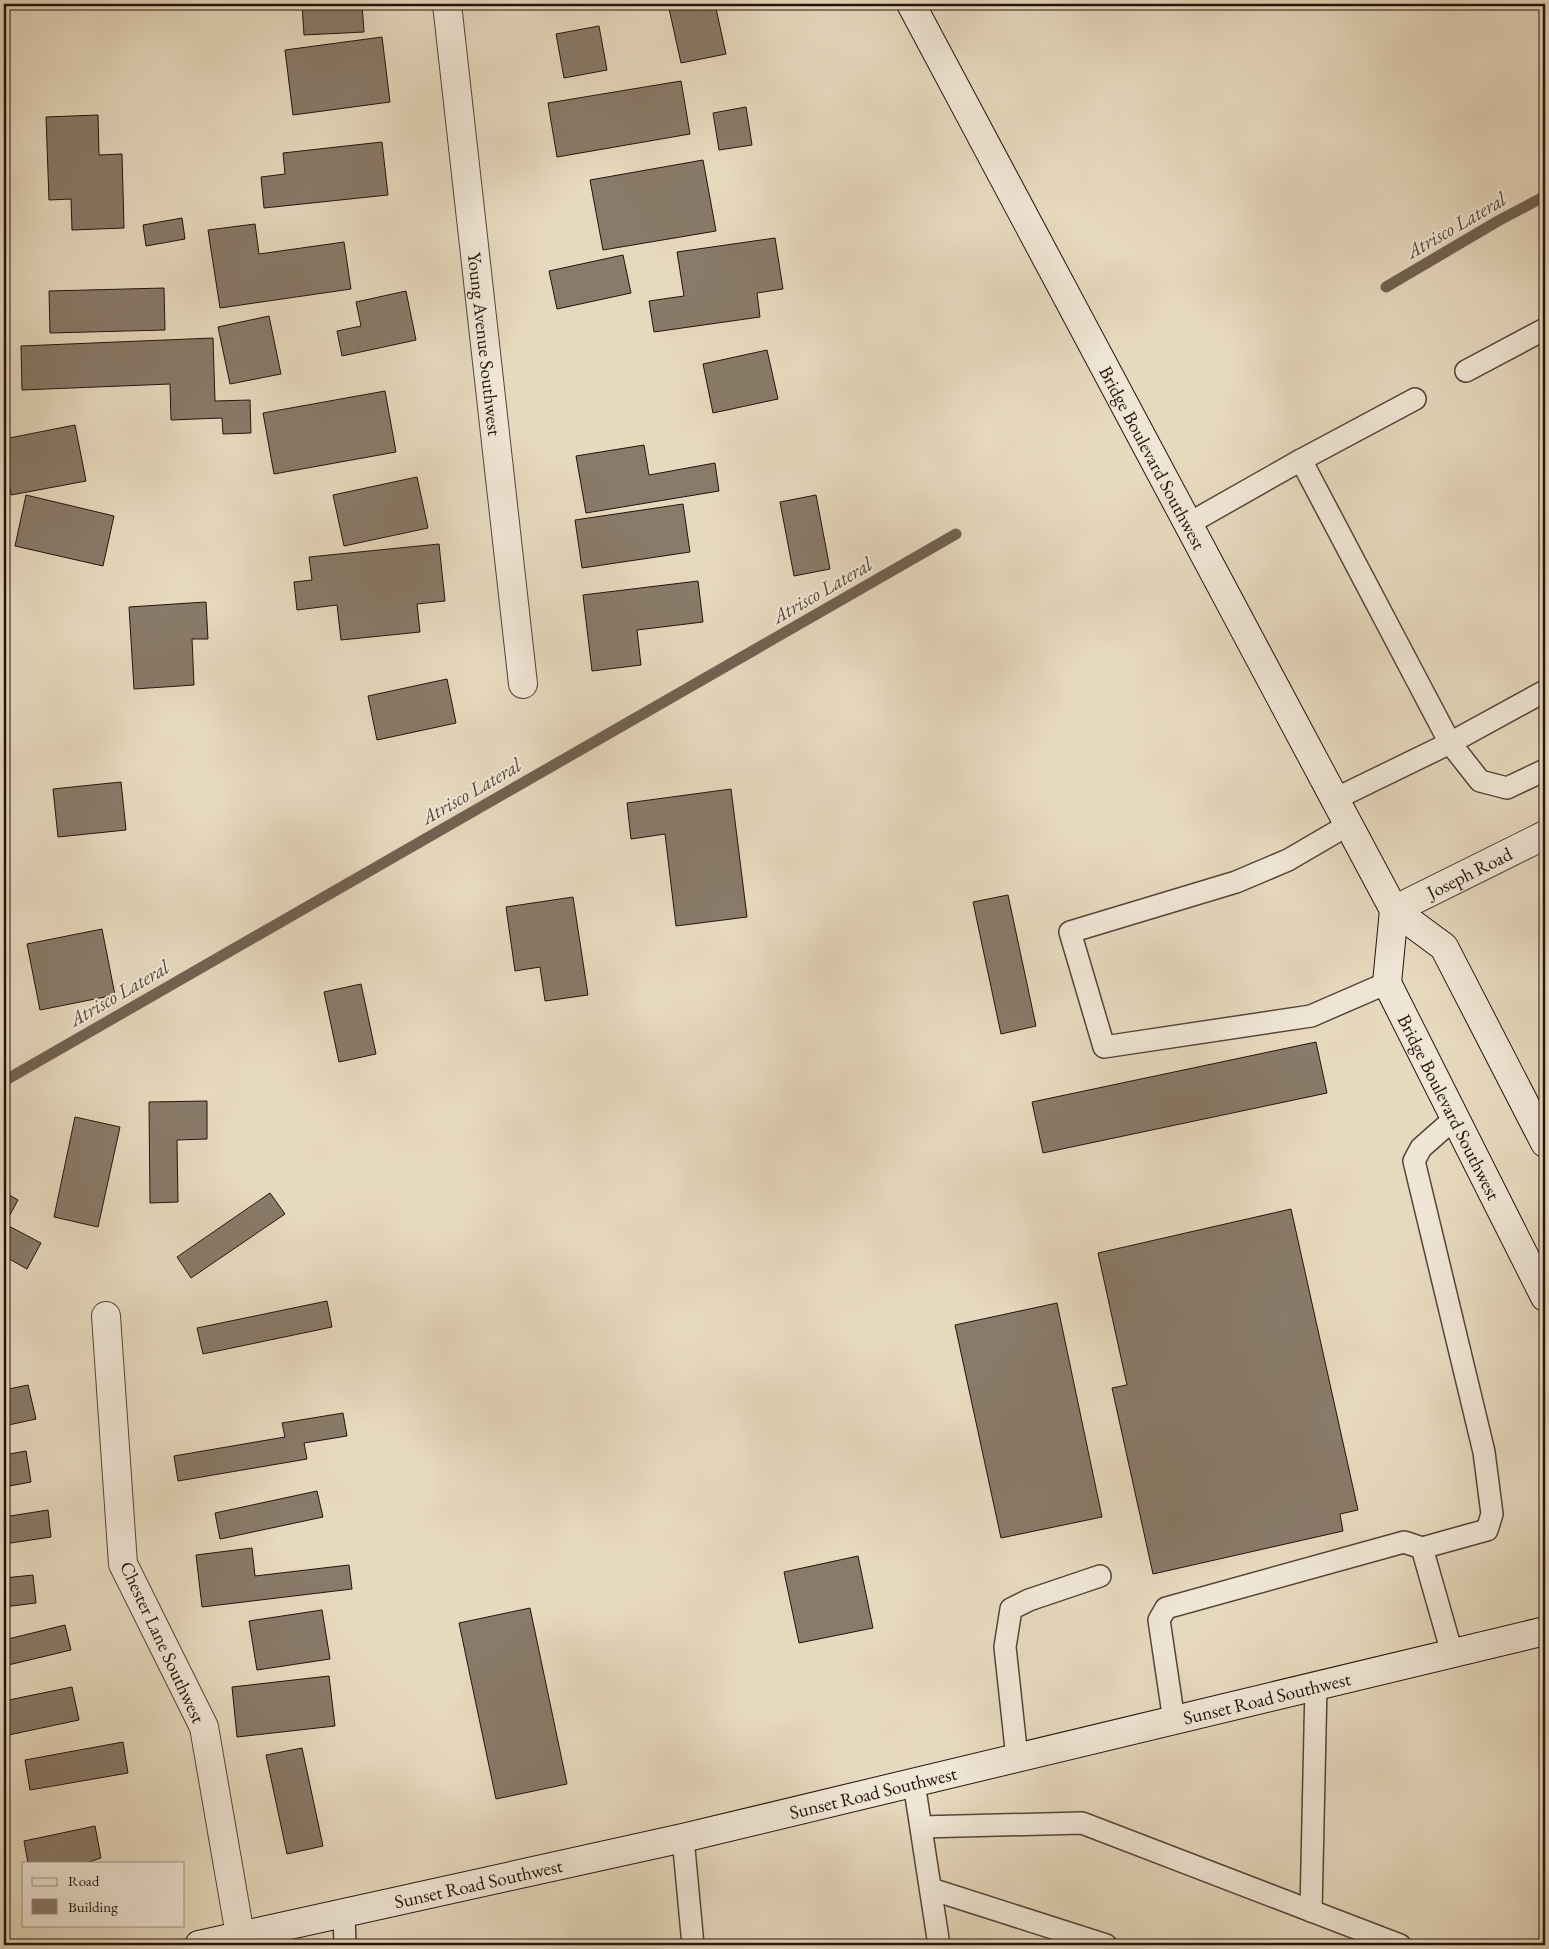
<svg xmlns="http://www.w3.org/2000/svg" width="1549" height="1949" font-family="'EB Garamond',serif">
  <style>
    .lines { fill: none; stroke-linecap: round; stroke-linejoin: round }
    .stream { stroke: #716252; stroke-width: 11 }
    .building { fill: #897a69; stroke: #24130c }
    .lane-casing { stroke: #554438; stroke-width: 24 }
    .street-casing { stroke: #554438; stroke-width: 30 }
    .secondary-casing { stroke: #24130c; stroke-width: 30 }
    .lane { stroke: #efe6d5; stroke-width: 21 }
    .street { stroke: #efe6d5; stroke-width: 28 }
    .secondary { stroke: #efe6d5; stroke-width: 28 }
    .labels { text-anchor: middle; stroke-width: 4.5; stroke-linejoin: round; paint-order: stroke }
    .street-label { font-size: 19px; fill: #24130c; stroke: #efe6d5 }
    .water-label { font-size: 20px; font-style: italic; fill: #58473b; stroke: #efe6d5 }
  </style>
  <rect width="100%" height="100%" fill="#e7d9be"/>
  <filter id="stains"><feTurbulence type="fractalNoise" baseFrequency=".004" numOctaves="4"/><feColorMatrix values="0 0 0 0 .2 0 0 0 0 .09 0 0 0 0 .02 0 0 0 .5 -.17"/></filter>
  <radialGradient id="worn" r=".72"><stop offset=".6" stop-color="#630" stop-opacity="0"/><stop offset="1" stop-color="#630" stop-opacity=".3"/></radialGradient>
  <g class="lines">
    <!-- stream -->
    <g class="stream">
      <path d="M1386,287L1498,221L1545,196"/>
      <path d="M4,1081L956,534"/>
    </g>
  </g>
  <!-- building -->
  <g class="building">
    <path d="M302,4H362L364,32L304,35Z"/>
    <path d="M668,4H715L726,54L681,63Z"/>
    <path d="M599,26L607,70L564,78L556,34Z"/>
    <path d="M382,37L390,102L293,115L285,50Z"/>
    <path d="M681,81L690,134L557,157L548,103Z"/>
    <path d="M746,107L752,145L719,150L713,113Z"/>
    <path d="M98,115L99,155L122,154L124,228L72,230L71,199L49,200L46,117Z"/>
    <path d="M382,142L388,195L264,208L261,177L285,174L283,153Z"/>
    <path d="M703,160L716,231L603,250L590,180Z"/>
    <path d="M182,218L185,239L146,246L143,225Z"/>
    <path d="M255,224L259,254L344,242L351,289L220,308L208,230Z"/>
    <path d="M775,238L783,289L757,293L760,317L654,332L649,301L684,296L677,252Z"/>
    <path d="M623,255L631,293L557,309L549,271Z"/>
    <path d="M164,288L165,330L50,333L49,291Z"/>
    <path d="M406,291L416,340L342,356L337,331L361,326L356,302Z"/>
    <path d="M269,316L281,374L230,384L218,327Z"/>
    <path d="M213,338L215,401L250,400L251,433L223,434L222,418L171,420L170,384L22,390L21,346Z"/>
    <path d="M767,350L778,399L713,413L703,364Z"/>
    <path d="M385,391L396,452L274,474L263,413Z"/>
    <path d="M75,425L86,481L11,495L4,455V439Z"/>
    <path d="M644,445L649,475L715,463L719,491L586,513L576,456Z"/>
    <path d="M417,477L428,528L344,546L333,495Z"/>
    <path d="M26,495L114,516L103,566L15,546Z"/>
    <path d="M816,495L830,569L794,576L780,502Z"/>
    <path d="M683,504L690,552L582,568L575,520Z"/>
    <path d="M439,544L445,601L417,604L420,632L341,640L337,605L297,610L294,582L312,580L309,557Z"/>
    <path d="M698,581L703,622L637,630L641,665L592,671L583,595Z"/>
    <path d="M206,602L208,639H192L194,685L134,689L129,607Z"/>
    <path d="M447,679L456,723L377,740L368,696Z"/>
    <path d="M121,782L126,830L58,837L53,789Z"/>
    <path d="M731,789L747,917L676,926L665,834L631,839L627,803Z"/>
    <path d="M1008,895L1036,1026L1001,1034L973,902Z"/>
    <path d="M573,897L588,995L545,1001L540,967L515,971L506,907Z"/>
    <path d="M102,929L115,995L40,1010L27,944Z"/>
    <path d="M361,984L376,1054L339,1062L324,992Z"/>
    <path d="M1316,1042L1327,1093L1043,1153L1032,1102Z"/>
    <path d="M207,1101V1139L177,1140L178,1202L150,1203L149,1102Z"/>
    <path d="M75,1117L120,1127L98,1227L54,1217Z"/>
    <path d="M4,1192L18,1200L5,1224L41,1243L27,1269L4,1256Z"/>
    <path d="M270,1193L285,1214L191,1278L177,1257Z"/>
    <path d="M1291,1209L1358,1510L1340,1514L1343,1531L1153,1574L1112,1388L1127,1385L1098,1253Z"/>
    <path d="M327,1301L332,1327L203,1354L197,1328Z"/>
    <path d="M1057,1303L1102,1517L1001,1538L955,1325Z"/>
    <path d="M28,1385L36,1419L4,1426V1390Z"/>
    <path d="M343,1413L347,1436L304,1443L307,1459L178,1481L174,1456L285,1437L282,1423Z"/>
    <path d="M26,1451L31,1482L4,1487V1455Z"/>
    <path d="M317,1491L323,1517L220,1539L215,1513Z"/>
    <path d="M48,1510L51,1537L4,1544V1517Z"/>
    <path d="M252,1548L255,1576L349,1565L352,1589L202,1607L196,1555Z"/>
    <path d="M858,1556L873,1628L799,1643L784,1572Z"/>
    <path d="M33,1575L36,1603L4,1607V1578Z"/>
    <path d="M530,1608L567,1784L496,1799L459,1623Z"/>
    <path d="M322,1610L330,1659L257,1670L249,1621Z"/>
    <path d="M65,1625L71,1650L4,1666V1640Z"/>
    <path d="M329,1676L335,1726L237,1737L232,1687Z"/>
    <path d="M72,1687L79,1720L4,1736V1701Z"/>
    <path d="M123,1742L128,1773L30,1790L25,1760Z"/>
    <path d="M302,1748L323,1846L287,1854L266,1755Z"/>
    <path d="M95,1826L101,1858L86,1863H28L24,1841Z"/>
  </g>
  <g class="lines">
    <!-- lane casing -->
    <g class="lane-casing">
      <g id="lane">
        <path d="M1466,371L1545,329"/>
        <path d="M1301,460L1415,399"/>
        <path d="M1188,524L1301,460L1450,743L1335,799"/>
        <path d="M1545,691L1450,743L1480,781L1507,788L1545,770"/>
        <path d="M1348,825L1288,860L1236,882L1070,932L1104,1047L1311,1016L1387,983"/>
        <path d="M1422,1548L1487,1530L1492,1514L1484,1452L1414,1161L1421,1148L1455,1118"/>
        <path d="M1174,1721L1159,1620L1166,1608L1404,1542L1422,1548L1452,1653"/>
        <path d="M1017,1758L1005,1647L1011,1609L1029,1600L1100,1576"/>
        <path d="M914,1783L939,1945"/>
        <path d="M921,1827L1082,1823L1400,1945"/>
        <path d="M683,1838L693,1945"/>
        <path d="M931,1889L1106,1945"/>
        <path d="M1311,1911L1316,1686"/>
        <path d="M344,1913L345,1945"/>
      </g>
    </g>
    <!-- street casing -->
    <g class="street-casing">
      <g id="street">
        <path id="s1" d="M447,4L523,684"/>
        <path id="s2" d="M1394,910L1545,835"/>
        <path d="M106,1316L123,1564L204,1727L240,1935"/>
      </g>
    </g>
    <!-- secondary casing -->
    <g class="secondary-casing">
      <g id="secondary">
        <path id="s3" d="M911,4L1394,910L1444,947L1545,1143"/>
        <path id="s4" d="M1394,910L1387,983L1545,1297"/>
        <path id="s5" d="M199,1945L683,1838L1545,1631"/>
      </g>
    </g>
    <!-- lane -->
    <use href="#lane" class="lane"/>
    <!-- street -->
    <use href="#street" class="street"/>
    <!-- secondary -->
    <use href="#secondary" class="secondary"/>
  </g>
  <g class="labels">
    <!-- street labels -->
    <g class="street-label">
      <text dy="7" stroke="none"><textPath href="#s1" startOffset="342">Young Avenue Southwest</textPath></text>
      <text dy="7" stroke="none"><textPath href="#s3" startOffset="514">Bridge Boulevard Southwest</textPath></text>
      <text dy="7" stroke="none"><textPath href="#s2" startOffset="84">Joseph Road</textPath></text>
      <text dy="7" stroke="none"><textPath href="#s4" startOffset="212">Bridge Boulevard Southwest</textPath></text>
      <text transform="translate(163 1642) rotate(65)" y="7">Chester Lane Southwest</text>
      <text dy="7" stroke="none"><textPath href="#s5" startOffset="1096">Sunset Road Southwest</textPath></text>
      <text dy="7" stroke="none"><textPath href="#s5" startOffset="691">Sunset Road Southwest</textPath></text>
      <text dy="7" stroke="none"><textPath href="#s5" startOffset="286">Sunset Road Southwest</textPath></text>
    </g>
    <!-- water labels -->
    <g class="water-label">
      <text transform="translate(1456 225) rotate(-30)" y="7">Atrisco Lateral</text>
      <text transform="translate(822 590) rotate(-30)" y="7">Atrisco Lateral</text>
      <text transform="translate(471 791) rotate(-30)" y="7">Atrisco Lateral</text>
      <text transform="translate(119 993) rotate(-30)" y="7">Atrisco Lateral</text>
    </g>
  </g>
  <!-- margin -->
  <rect width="1549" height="1949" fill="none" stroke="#e7d9be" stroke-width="20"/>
  <rect x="5" y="5" width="1539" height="1939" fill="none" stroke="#24130c" stroke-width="2.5"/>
  <rect x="10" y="10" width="1529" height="1929" fill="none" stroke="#24130c"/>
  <!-- legend -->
  <rect x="22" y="1862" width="162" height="65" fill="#efe6d5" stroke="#9e9285"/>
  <rect x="32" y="1878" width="25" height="8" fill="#efe6d5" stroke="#9e9285"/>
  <text x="68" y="1886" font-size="15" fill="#24130c">Road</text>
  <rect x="32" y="1899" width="25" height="15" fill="#897a69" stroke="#9e9285"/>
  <text x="68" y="1912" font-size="15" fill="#24130c">Building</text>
  <rect width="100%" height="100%" filter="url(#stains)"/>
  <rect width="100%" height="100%" fill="url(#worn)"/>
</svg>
